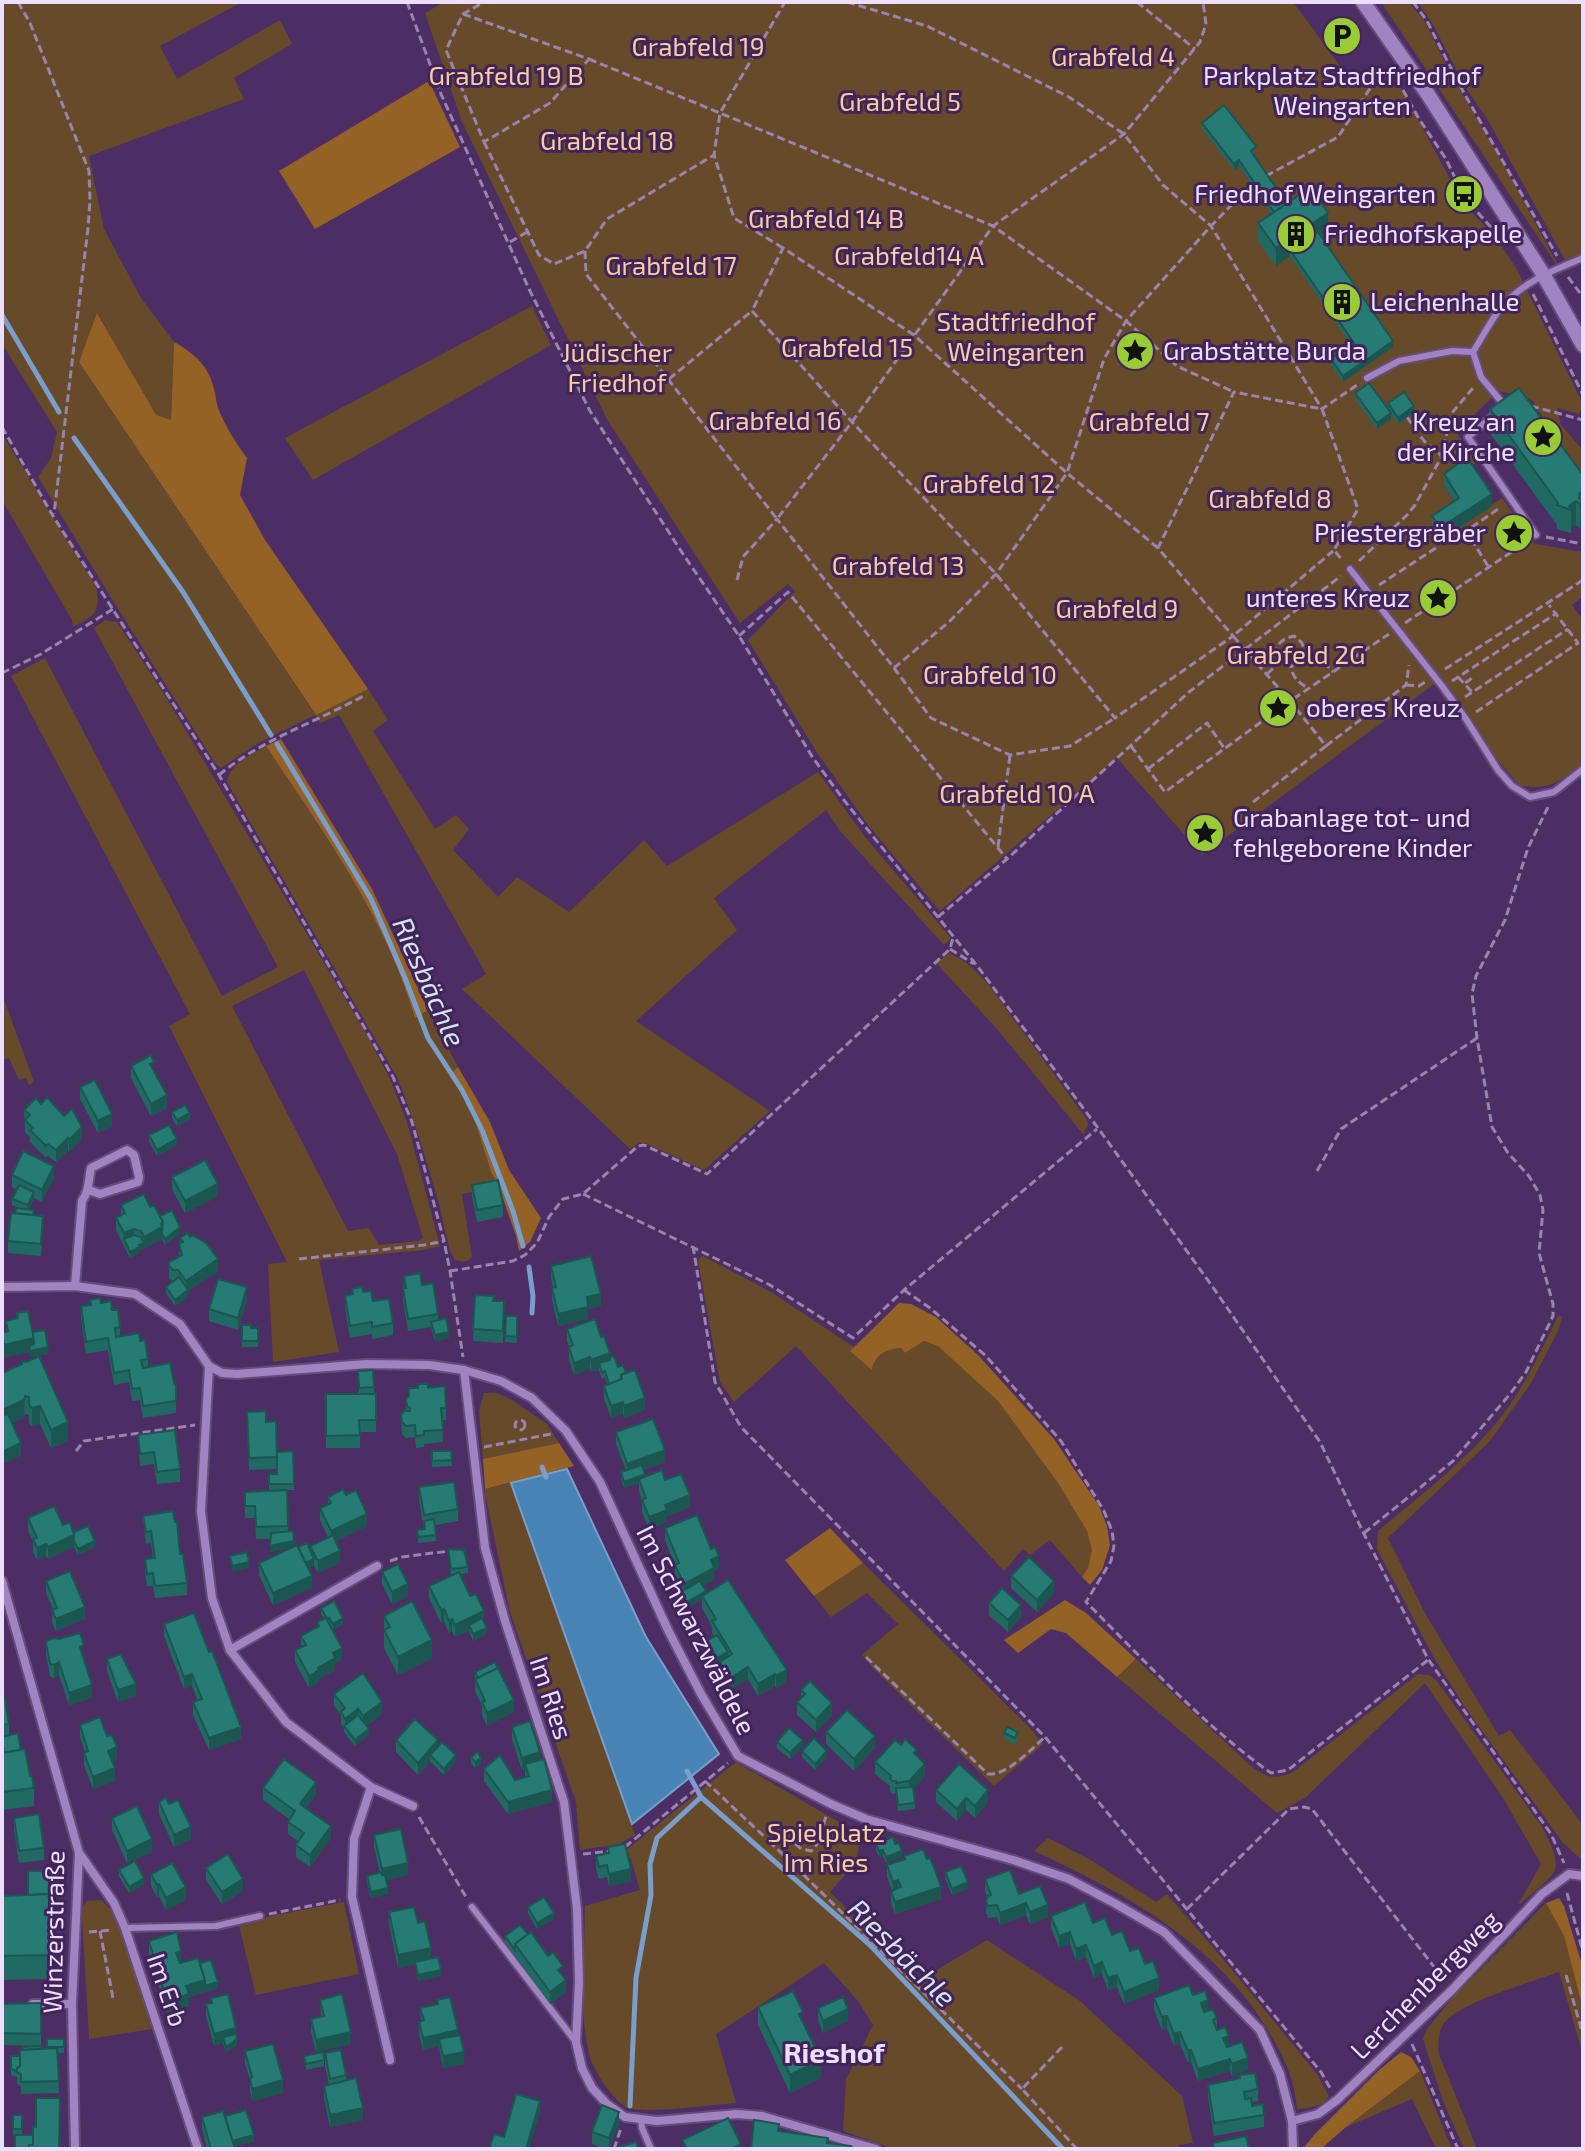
<svg xmlns="http://www.w3.org/2000/svg" width="1585" height="2151" font-family="'Exo 2',sans-serif">
  <style>
    .green { fill: #674a2a; fill-rule: evenodd }
    .forest { fill: #956225 }
    .water { fill: #4883b6; stroke: #7a9ecc; stroke-width: 2 }
    .lines { fill: none; stroke-linecap: round; stroke-linejoin: round }
    .stream { stroke: #7a9ecc; stroke-width: 5 }
    .service-casing { stroke: #664c7b; stroke-width: 10 }
    .minor-casing { stroke: #664c7b; stroke-width: 12 }
    .tertiary-casing { stroke: #664c7b; stroke-width: 18 }
    .path { stroke: #9a83af; stroke-width: 3; stroke-dasharray: 8 4; stroke-linecap: butt }
    .service { stroke: #a283c1; stroke-width: 6 }
    .minor { stroke: #a283c1; stroke-width: 8 }
    .tertiary { stroke: #a283c1; stroke-width: 14 }
    .wall { fill: #216a64 }
    .shaded-wall { fill: #1b5651 }
    .building { fill: #267b74; stroke: #1b5651; stroke-width: 2 }
    .labels { text-anchor: middle; stroke-width: 6; stroke-linejoin: round; paint-order: stroke }
    .park-label { font-size: 26px; fill: #f9cc9e; stroke: #41245a }
    .poi-label { font-size: 26px; fill: #edddfe; stroke: #41245a; text-anchor: start }
    .street-label { font-size: 26px; fill: #edddfe; stroke: #41245a }
    .water-label { font-size: 28px; font-style: italic; fill: #d5e5f4; stroke: #41245a }
    .neighbourhood-label { font-size: 28px; font-weight: bold; fill: #edddfe; stroke: #41245a }
  </style>
  <rect width="100%" height="100%" fill="#4c2e65"/>
  <!-- green -->
  <g class="green">
    <path d="M2,2H242L160,46L177,79L280,20L292,44L234,78L244,99L89,156L104,229L141,298L174,342L171,420L155,415L98,314L79,362L315,714L368,689L388,720L373,731L435,829L456,815L469,829L453,850L498,897L517,877L569,912L644,840L667,866L818,772L865,837L951,938L944,945L841,832L826,810L714,898L737,930L636,1021L770,1111L704,1170L645,1143H639L630,1149L462,989L486,974L339,715L320,723L315,715L258,743L221,768L215,763L110,596L38,477L51,458L57,432L2,344Z"/>
    <path d="M444,2H1293L1343,70L1375,86L1400,87L1454,186L1471,212L1494,235L1516,268L1580,398L1583,406L1579,414L1557,408L1561,425L1581,448H1583V481L1531,399L1499,391L1456,432L1476,462L1444,486L1459,510L1432,528L1441,540L1502,498L1535,544L1583,552V596L1572,605L1583,620V763C1560,781 1548,792 1519,785L1492,753L1441,679L1202,855L1117,758L940,911L868,825L816,751L748,640L795,591L788,584L740,623L608,421L462,122L425,13Z"/>
    <path d="M1381,2H1409L1425,22L1454,80L1505,167L1557,263L1556,264Z"/>
    <path d="M1417,2H1583V254L1565,260L1489,122L1466,88L1432,23Z"/>
    <path d="M532,306L551,345L313,480L285,438Z"/>
    <path d="M2,434L96,587C101,612 95,616 73,627L72,620L2,500Z"/>
    <path d="M105,620L117,622L164,694L368,1037L390,1079L407,1122L440,1246L424,1250L319,1260L339,1352L273,1362L268,1264L287,1262L169,1026L190,1014L11,676L45,658L222,996L278,967L94,628ZM304,970L397,1154L423,1238L418,1241L379,1245L369,1228L348,1231L232,1006Z"/>
    <path d="M266,746C323,832 385,917 415,1017L428,1010L458,1067L449,1075L472,1111L491,1172L499,1187L462,1194L472,1257C466,1263 463,1263 454,1259C446,1243 444,1222 439,1204C427,1161 414,1119 397,1077L227,782C229,764 251,755 266,746Z"/>
    <path d="M949,953C979,965 999,1000 1017,1024C1041,1056 1064,1088 1087,1120L1088,1126L1083,1134L998,1030L936,963Z"/>
    <path d="M2,994L34,1082L29,1085L26,1078L19,1080L9,1058L2,1060Z"/>
    <path d="M703,1256L771,1292L854,1347L851,1350L872,1369C874,1354 887,1349 901,1348L905,1353L924,1341L938,1345L998,1401L1058,1483L1087,1531L1092,1550L1088,1568L1082,1577L1050,1540L1030,1555L1023,1549L1004,1571L796,1346L734,1402L720,1382L698,1260Z"/>
    <path d="M1558,1316L1562,1317L1558,1331L1531,1383L1490,1441L1388,1538L1426,1615L1499,1736L1510,1730L1583,1825V1861L1563,1843L1465,1707L1434,1658L1377,1549L1378,1531C1420,1496 1472,1456 1504,1413C1527,1382 1542,1349 1558,1316Z"/>
    <path d="M484,1393H497L512,1400L547,1424L559,1443L483,1459L479,1411Z"/>
    <path d="M511,1483L635,1835L619,1844L580,1850L576,1802L510,1612L485,1494V1489Z"/>
    <path d="M863,1563L1030,1728L1043,1744L994,1786L873,1668L862,1655L898,1624L867,1593L831,1617L814,1596Z"/>
    <path d="M1136,1659L1252,1767C1268,1778 1275,1780 1293,1772L1418,1674L1429,1675L1436,1680L1542,1827C1568,1875 1555,1872 1520,1904L1519,1903L1541,1864L1503,1798L1425,1683L1305,1798L1277,1813L1117,1677Z"/>
    <path d="M736,1762L861,1835L856,1862L830,1892L918,1981L987,1940L1080,2001L1182,2096L1193,2143L1178,2145L1181,2149H894L843,2131L846,2079L873,2025L858,2001L824,1963L716,2034L736,2103C717,2104 639,2115 626,2107C612,2099 592,2069 589,2053C578,2006 585,1954 585,1906L640,1890L631,1859L625,1851Z"/>
    <path d="M1048,1838L1089,1859L1156,1902L1167,1894L1228,1965L1317,2074L1329,2096C1323,2107 1309,2108 1297,2109C1295,2081 1285,2059 1271,2035C1218,1944 1127,1894 1034,1851Z"/>
    <path d="M101,1900C127,1921 142,1995 152,2029L89,2039L82,1916L83,1906L87,1901Z"/>
    <path d="M344,1902L359,1974L256,1995L239,1926L271,1916Z"/>
    <path d="M1546,1903L1564,1936L1583,2009V2055L1559,1972C1532,1982 1460,2002 1444,2023C1438,2032 1438,2044 1439,2054L1477,2149H1464L1443,2101L1423,2039L1427,2029L1454,1996Z"/>
    <path d="M1420,2071L1452,2149H1436L1412,2099L1346,2127Z"/>
  </g>
  <!-- forest -->
  <g class="forest">
    <path d="M429,81L460,147L315,229L279,171Z"/>
    <path d="M97,313L156,415L171,420L174,342C194,353 209,366 214,389C216,395 216,402 218,408C225,426 236,443 247,458L240,495L265,540L368,689L316,715L79,362Z"/>
    <path d="M281,739L372,889L428,1010L415,1018C386,918 323,832 266,746Z"/>
    <path d="M458,1067L490,1122L509,1170L541,1218L530,1242L519,1251L516,1236L499,1187L491,1172L472,1111L449,1075Z"/>
    <path d="M899,1303L911,1304L936,1317L978,1355L1054,1439L1099,1506L1107,1526L1110,1545L1102,1570L1090,1585L1082,1577L1088,1568L1092,1550L1087,1531L1058,1483L998,1401L938,1346L924,1341L905,1353L901,1348C886,1349 874,1355 872,1370L850,1351Z"/>
    <path d="M559,1443L574,1466L485,1489L483,1459Z"/>
    <path d="M830,1528L863,1563L814,1596L785,1560Z"/>
    <path d="M1065,1600L1086,1613L1136,1659L1117,1677L1066,1633L1051,1629L1018,1653L1004,1640Z"/>
    <path d="M1559,1898L1564,1906L1583,1968V2009L1564,1936L1546,1903Z"/>
    <path d="M1401,2052L1411,2057L1420,2071L1346,2127L1321,2149H1303L1314,2135L1379,2070Z"/>
  </g>
  <!-- water -->
  <path class="water" d="M567,1469L646,1637L719,1754L632,1824L511,1483Z"/>
  <g class="lines">
    <!-- stream -->
    <g class="stream">
      <path d="M2,315L59,412"/>
      <path d="M74,438L183,592L271,735"/>
      <path d="M277,744L371,899L405,978L428,1038L462,1090L482,1130L513,1211L523,1246"/>
      <path d="M529,1267L533,1296L532,1313"/>
      <path d="M542,1467L546,1477"/>
      <path d="M687,1771L701,1797L870,1945L1063,2149"/>
      <path d="M630,2106L636,1978L651,1895L650,1864L657,1838L701,1797"/>
    </g>
    <!-- service casing -->
    <g class="service-casing">
      <g id="service">
        <path d="M1473,352L1481,377L1504,405"/>
        <path d="M1473,352C1481,339 1488,326 1497,313C1518,284 1551,271 1583,258"/>
        <path d="M1367,378L1399,361L1452,351L1473,352"/>
        <path d="M1496,413L1468,437L1536,535"/>
        <path d="M1350,569L1442,686L1466,719L1498,770L1512,786L1530,797L1554,792L1583,769"/>
        <path d="M472,1907L576,2042"/>
        <path d="M125,1928L216,1926L260,1916"/>
        <path d="M641,2119L642,2128L651,2149"/>
      </g>
    </g>
    <!-- minor casing -->
    <g class="minor-casing">
      <g id="minor">
        <path d="M75,1286L82,1201C90,1189 88,1181 91,1168L127,1150L134,1155L139,1177L138,1182L100,1194L89,1190"/>
        <path d="M2,1287L75,1286L135,1294L180,1324L209,1366L201,1511L212,1598L230,1650L286,1722L371,1787L413,1806"/>
        <path d="M209,1366L222,1373L237,1374L367,1364L429,1365L464,1370L501,1381L532,1398L566,1431L600,1482L668,1630L701,1694L738,1756L831,1804L866,1819L1013,1860L1069,1879L1116,1904L1164,1932L1260,2030L1280,2074L1292,2121L1293,2149"/>
        <path d="M464,1370L485,1548L505,1621L564,1802L577,1909L579,1982L576,2042L582,2068L592,2088L607,2104L625,2117L657,2121L737,2114L762,2116L876,2149"/>
        <path d="M2,1581L79,1853L72,2004L75,2149"/>
        <path d="M230,1650L377,1566"/>
        <path d="M371,1787L354,1839L352,1897L390,2060"/>
        <path d="M80,1854L114,1903L125,1928L198,2149"/>
        <path d="M33,2004H72"/>
        <path d="M1292,2121L1318,2114L1337,2100L1452,1990L1542,1894L1569,1874L1583,1876"/>
      </g>
    </g>
    <!-- tertiary casing -->
    <g class="tertiary-casing">
      <path id="tertiary" d="M1363,2L1427,93L1543,274L1583,345"/>
    </g>
    <!-- path -->
    <g class="path">
      <path d="M18,2L30,23L89,171L90,201L88,228L54,514"/>
      <path d="M407,2L441,94L469,156L529,289L590,411L683,554L739,636L813,758L843,799L978,967L1098,1128L1212,1286L1320,1442L1364,1534L1428,1659L1551,1834L1564,1863"/>
      <path d="M847,2L927,26L1069,97L1124,134L1163,185L1211,226L1322,409L1357,385"/>
      <path d="M1137,2L1195,49"/>
      <path d="M1413,2L1427,21L1460,86L1557,256"/>
      <path d="M463,14L589,59L550,103L484,142L446,50L463,14L484,2"/>
      <path d="M589,59L720,113L785,2"/>
      <path d="M1403,90L1419,119L1446,159L1457,182L1470,204L1496,233"/>
      <path d="M484,142L539,255L554,264L585,251L607,219L714,155"/>
      <path d="M1266,176L1338,137L1375,81"/>
      <path d="M510,242L527,232"/>
      <path d="M783,248L734,218L714,155L720,113L993,226L1126,321L1177,366L1234,392"/>
      <path d="M585,251L586,274L777,519L852,422L993,226L1124,134L1200,42L1206,24L1203,2"/>
      <path d="M1568,277L1583,297"/>
      <path d="M1533,294L1583,395"/>
      <path d="M669,379L752,311"/>
      <path d="M1531,406L1583,420"/>
      <path d="M1407,417L1424,441L1442,456L1458,444"/>
      <path d="M2,427L53,516L219,775L393,1077L412,1122L444,1241L450,1271L463,1357"/>
      <path d="M1546,537L1583,544"/>
      <path d="M1158,548L1067,473L1104,359L1126,321L1211,226L1252,184"/>
      <path d="M1359,561L1407,515L1415,505L1442,456L1451,414L1473,388"/>
      <path d="M1488,566L1466,531L1501,507"/>
      <path d="M737,580L743,557L777,519L894,668L931,718L1010,755L1070,746L1115,718"/>
      <path d="M1379,585L1436,548"/>
      <path d="M1405,623L1525,543"/>
      <path d="M739,636L788,592L1007,859"/>
      <path d="M1305,654L1291,667C1293,678 1299,683 1308,688"/>
      <path d="M894,668L950,621L996,574L1067,473L914,335L783,248L752,311L852,422L996,574L1115,718L1233,636L1158,548L1234,392L1322,409L1358,509L1334,550L1342,560"/>
      <path d="M1445,669L1583,580"/>
      <path d="M2,673L41,654L113,609"/>
      <path d="M1267,674L1279,663C1272,648 1279,639 1294,636L1302,643L1305,654L1325,663L1333,672"/>
      <path d="M1458,677L1472,692"/>
      <path d="M1452,681L1557,613"/>
      <path d="M1465,683L1474,677"/>
      <path d="M1406,685L1419,686L1425,682"/>
      <path d="M1465,697L1568,629"/>
      <path d="M1476,712L1578,643L1549,605"/>
      <path d="M1131,746L1165,792L1290,701L1389,634"/>
      <path d="M1326,746L1406,685L1409,665"/>
      <path d="M1148,769L1207,723L1224,748"/>
      <path d="M219,775C262,739 317,722 365,695"/>
      <path d="M1253,802L1326,746L1290,701L1233,636L1333,551"/>
      <path d="M998,847L1010,755"/>
      <path d="M938,917L1007,859L1189,692L1341,576"/>
      <path d="M950,949L974,964"/>
      <path d="M1317,1171L1341,1129L1477,1038"/>
      <path d="M583,1194L770,1285L853,1338L904,1290L1097,1129"/>
      <path d="M693,1246L715,1382L741,1427L1045,1737L1321,2072L1330,2088"/>
      <path d="M299,1259L424,1245L444,1241"/>
      <path d="M450,1271L513,1261L525,1255L537,1243L549,1217L563,1199L583,1194L638,1146L644,1145L707,1174L950,949L953,938"/>
      <path d="M904,1290L930,1308L986,1356L1061,1441L1104,1511L1112,1531L1114,1546L1111,1561L1086,1602C1145,1661 1203,1725 1271,1773L1288,1770L1428,1660"/>
      <circle cx="520" cy="1425" r="5"/>
      <path d="M484,1447L551,1434"/>
      <path d="M76,1451L84,1441L195,1425"/>
      <path d="M1364,1533L1453,1461L1510,1394L1526,1372L1553,1316V1304L1539,1253L1543,1210L1540,1195L1529,1176L1508,1153L1492,1127L1477,1038L1472,994L1476,976L1505,920L1528,848L1548,807"/>
      <path d="M390,1561L402,1557L450,1551"/>
      <path d="M866,1657L988,1774C1007,1776 1031,1749 1045,1737"/>
      <path d="M705,1781L769,1841L783,1833L800,1848L811,1851C823,1841 821,1828 827,1814"/>
      <path d="M419,1817L466,1897"/>
      <path d="M769,1841L1022,2089"/>
      <path d="M625,1847L728,1763"/>
      <path d="M583,1854L611,1851"/>
      <path d="M1567,1893L1583,1952"/>
      <path d="M1187,1909L1289,1809L1304,1807L1312,1809L1445,1981"/>
      <path d="M269,1914L340,1900"/>
      <path d="M100,1931L113,1998"/>
      <path d="M89,1932L113,1930"/>
      <path d="M1566,1975L1583,2035"/>
      <path d="M1412,2044L1458,2149"/>
      <path d="M1062,2047L1022,2089L1077,2149"/>
      <path d="M614,2149L621,2128"/>
    </g>
    <!-- service -->
    <use href="#service" class="service"/>
    <!-- minor -->
    <use href="#minor" class="minor"/>
    <!-- tertiary -->
    <use href="#tertiary" class="tertiary"/>
  </g>
  <!-- wall -->
  <g class="wall">
    <path d="M1202,123L1256,152L1253,154L1287,204L1328,231L1321,236L1393,347L1343,382L1331,365V359L1351,345L1290,256L1276,266L1258,241V223L1271,214L1239,166L1234,170L1202,129Z"/>
    <path d="M1355,393L1388,409V403L1414,412L1398,424L1391,414V419L1377,429L1355,399Z"/>
    <path d="M1490,409L1583,475V519L1582,525L1580,528L1576,525L1571,528V533L1557,529V525L1490,433Z"/>
    <path d="M1444,474L1492,506L1440,540L1432,528V516L1454,501L1444,486Z"/>
    <path d="M131,1066L154,1072L167,1108L151,1116L131,1078Z"/>
    <path d="M80,1087L112,1126L98,1133L80,1099Z"/>
    <path d="M24,1110L82,1139L69,1152L68,1150L56,1162L48,1156L46,1158L30,1142V1137L25,1132Z"/>
    <path d="M172,1112L190,1119L177,1126L172,1118Z"/>
    <path d="M149,1135L177,1145L157,1156L149,1141Z"/>
    <path d="M12,1175L54,1178L42,1202L34,1198L29,1209L43,1228L41,1256L8,1253V1241L15,1213L20,1208L12,1205V1199L17,1190L12,1187Z"/>
    <path d="M172,1177L218,1196L185,1213L172,1189Z"/>
    <path d="M472,1185L503,1205V1217L477,1222L472,1197Z"/>
    <path d="M121,1205L150,1207L180,1233L165,1245L162,1239L139,1251V1253L130,1258L116,1230V1218L121,1215Z"/>
    <path d="M180,1238L218,1271L188,1291V1297L175,1306L166,1293V1287L173,1282L169,1278V1262L179,1257Z"/>
    <path d="M551,1266L601,1306L588,1309V1319L558,1326L552,1300V1288L553,1287L551,1278Z"/>
    <path d="M404,1276L422,1285L438,1314V1320L449,1338L435,1341L431,1327L408,1331L403,1300Z"/>
    <path d="M352,1289L363,1292L393,1323V1335L372,1339V1334L350,1338L345,1308V1296L352,1295Z"/>
    <path d="M475,1295L493,1301H504L503,1343L473,1341Z"/>
    <path d="M247,1299L238,1330L209,1321V1309Z"/>
    <path d="M90,1300L101,1303L112,1310L120,1327V1336L140,1341L148,1359V1367L176,1385V1413L143,1418L140,1400L132,1401L129,1382L114,1385L108,1350L86,1354L81,1319V1306L90,1305Z"/>
    <path d="M17,1313L33,1332L48,1354L30,1357L29,1352L4,1357L2,1347V1333L6,1332V1321L17,1319Z"/>
    <path d="M506,1316H517V1343L505,1342Z"/>
    <path d="M242,1325L251,1328H258V1347H242Z"/>
    <path d="M567,1329L601,1337L610,1357L618,1367L626,1373L645,1410L624,1418L623,1414L611,1418L604,1398V1386L607,1384L605,1377L602,1379L599,1370L591,1372L590,1369L574,1375L569,1359V1347L567,1341Z"/>
    <path d="M22,1364L68,1441L51,1448L40,1424L32,1426L29,1423V1415L25,1414L24,1418L12,1423L21,1455L2,1464Z"/>
    <path d="M373,1370L374,1393L360,1394H376V1432H360V1448H326V1394H359L358,1371Z"/>
    <path d="M428,1388L446,1408V1420H442L443,1442L424,1444V1447L416,1448L415,1437L406,1438L402,1434L401,1415L406,1411V1399Z"/>
    <path d="M247,1412L266,1422L277,1452L293,1451L294,1490H269V1474H277V1469L249,1470Z"/>
    <path d="M616,1432L665,1462L644,1470L645,1477L665,1480L690,1507L667,1516V1522L649,1529L642,1512V1500L639,1491V1483L624,1488L621,1478V1472L626,1470L616,1444Z"/>
    <path d="M138,1435L180,1469V1482L157,1484L154,1464L140,1466Z"/>
    <path d="M432,1451H451L452,1466L432,1467Z"/>
    <path d="M419,1487L458,1509V1521L435,1525L436,1541L418,1543L417,1530L424,1529L419,1499Z"/>
    <path d="M287,1490L288,1532L294,1547L310,1552V1546L328,1537L320,1520V1508L328,1504V1497L346,1495L367,1526L336,1541L340,1563L318,1573L314,1565L308,1568L312,1588L273,1605L259,1575V1563L292,1547L270,1552L271,1539H256L255,1518H245V1492Z"/>
    <path d="M143,1516L180,1554L187,1583V1595L155,1598L153,1586H147L145,1571V1559L153,1558L151,1543L146,1544Z"/>
    <path d="M28,1518L63,1525L95,1547L78,1555L74,1547L48,1559L46,1556L37,1560L33,1552V1542L28,1530Z"/>
    <path d="M665,1528L719,1568L714,1571V1580L703,1586L706,1594L787,1682L776,1688L775,1686L758,1696L748,1679L730,1690L720,1674V1663L717,1664L707,1647V1641L714,1636L712,1633V1626L702,1608V1599L687,1608L681,1598L682,1591L675,1577V1566L665,1540Z"/>
    <path d="M448,1549L468,1567V1573L460,1574L484,1623L487,1634L473,1641L469,1631L455,1637L452,1631L449,1633L444,1621L441,1623L429,1598V1586L451,1575Z"/>
    <path d="M382,1572L408,1596L392,1604L382,1584Z"/>
    <path d="M1011,1576L1054,1593L1037,1612L1011,1588Z"/>
    <path d="M46,1581L85,1619L56,1631L52,1622L53,1609L46,1593Z"/>
    <path d="M989,1603L1021,1617L1008,1632L989,1615Z"/>
    <path d="M321,1608L343,1624L333,1630L342,1660L335,1663V1670L319,1679V1682L309,1688L295,1662V1650L301,1647V1636L317,1627V1622L324,1619L321,1614Z"/>
    <path d="M384,1616L432,1658L398,1675L384,1648Z"/>
    <path d="M164,1624L241,1739L209,1750L193,1715V1702L198,1701L192,1686L184,1689L164,1636Z"/>
    <path d="M46,1643L84,1657L92,1698L69,1705L59,1675L54,1678L50,1676L46,1655Z"/>
    <path d="M107,1659L136,1696L118,1702L107,1671Z"/>
    <path d="M475,1672L514,1712L487,1726L482,1715V1706L475,1691Z"/>
    <path d="M2,1682L9,1724V1735L21,1750L34,1788V1806L2,1810V1753H3L2,1745Z"/>
    <path d="M801,1690L832,1715L816,1732L797,1715V1702L801,1698Z"/>
    <path d="M334,1694L382,1714L366,1726L369,1735L355,1746L344,1732V1729L341,1724V1715L334,1706Z"/>
    <path d="M80,1725L117,1759L112,1761L115,1781L93,1789L84,1765V1753L85,1752L80,1737Z"/>
    <path d="M512,1727L540,1760L552,1802L508,1814L484,1781V1769L515,1780L525,1777V1769L522,1770L512,1739Z"/>
    <path d="M826,1732L875,1748L854,1771L826,1744Z"/>
    <path d="M1004,1733L1018,1738L1015,1744L1004,1739Z"/>
    <path d="M396,1740L456,1761L444,1775L430,1761L418,1775L396,1752Z"/>
    <path d="M777,1742L803,1746L790,1759L777,1748Z"/>
    <path d="M901,1745L917,1756L925,1776L913,1789L915,1809L898,1811L896,1793L892,1794L890,1790V1786L875,1774V1762Z"/>
    <path d="M802,1751L827,1757L815,1770L802,1757Z"/>
    <path d="M471,1757L481,1764L475,1768L471,1763Z"/>
    <path d="M263,1788L316,1794L306,1808L331,1838L310,1867L296,1857V1845L298,1841L288,1834V1822L289,1819L263,1800Z"/>
    <path d="M936,1790L988,1802L975,1818L966,1810L957,1821L936,1802Z"/>
    <path d="M159,1802L169,1804L191,1839L174,1847L159,1814Z"/>
    <path d="M14,1818L44,1848V1860L19,1863L14,1830Z"/>
    <path d="M112,1818L152,1852L127,1863L112,1830Z"/>
    <path d="M374,1835L408,1875L387,1880L388,1894L371,1898L367,1882V1876L380,1873L374,1847Z"/>
    <path d="M876,1843L895,1844L902,1857L886,1863L883,1856L879,1857L876,1849Z"/>
    <path d="M608,1847L631,1881L609,1886L607,1877L599,1879L596,1868V1856L608,1853Z"/>
    <path d="M904,1856L941,1899L895,1914L891,1903V1891L892,1890L887,1877V1865L904,1859Z"/>
    <path d="M206,1868L243,1891L222,1904L206,1880Z"/>
    <path d="M119,1870L144,1884L129,1893L119,1876Z"/>
    <path d="M945,1872L968,1888L952,1895L945,1878Z"/>
    <path d="M151,1874L186,1900L166,1910L159,1896L157,1897L151,1886Z"/>
    <path d="M985,1879L1019,1894L1048,1917L1030,1924L1026,1915L1000,1925L997,1917L988,1918L986,1913L987,1898L985,1891Z"/>
    <path d="M2,1896L52,1955V1979L2,1980Z"/>
    <path d="M528,1907L554,1919L537,1929L528,1913Z"/>
    <path d="M389,1912L418,1923L431,1959L441,1976L418,1981L415,1964L398,1968L389,1924Z"/>
    <path d="M1051,1916L1093,1923L1112,1935L1145,1964L1159,1990L1124,2004L1117,1987L1108,1990L1102,1974L1094,1978L1086,1957L1076,1961L1070,1944L1059,1948L1051,1928Z"/>
    <path d="M528,1934L548,1956L563,1976L566,1992L550,2004L505,1942V1936Z"/>
    <path d="M149,1941L181,1963H200L218,1988L189,1997V2006L167,2013L149,1953Z"/>
    <path d="M1193,1995L1217,2018V2030L1248,2070L1232,2076L1230,2071L1198,2081L1191,2062L1188,2063L1180,2044L1174,2046L1167,2028L1162,2030L1154,2010V1998Z"/>
    <path d="M211,1998L236,2034L237,2045L226,2053L223,2043L214,2046L206,2016V2004L211,2003Z"/>
    <path d="M320,2000L351,2044L316,2052L311,2032V2019L321,2017Z"/>
    <path d="M437,2000L458,2035L464,2064L443,2068L439,2046L423,2050L419,2034V2022L421,2021L420,2008L437,2004Z"/>
    <path d="M41,2003V2046L2,2045V2004Z"/>
    <path d="M758,2007L803,2023L821,2078L790,2093L758,2025Z"/>
    <path d="M818,2008L848,2021L823,2033L818,2020Z"/>
    <path d="M47,2039H64V2053H57L59,2093L21,2094V2086L17,2084V2077L11,2075V2056H20L42,2049H47Z"/>
    <path d="M245,2051L283,2093L252,2101L250,2090V2080L245,2063Z"/>
    <path d="M325,2053L346,2075V2081L363,2120L330,2127L324,2098V2086L329,2085L325,2066Z"/>
    <path d="M304,2056L324,2060V2066L306,2070Z"/>
    <path d="M1208,2085L1258,2089V2101L1251,2102L1252,2106L1264,2115V2127L1214,2136L1208,2097Z"/>
    <path d="M13,2115H22V2135L59,2149L13,2135Z"/>
    <path d="M225,2116L254,2141L234,2147L235,2149H207L202,2129V2117Z"/>
    <path d="M619,2124L609,2149H606L592,2144V2132Z"/>
  </g>
  <!-- shaded-wall -->
  <g class="shaded-wall">
    <path d="M1239,160V166L1234,170V164Z"/>
    <path d="M1328,213V231L1293,255L1290,250V256L1276,266V248Z"/>
    <path d="M1393,341V347L1343,382V376Z"/>
    <path d="M1414,406V412L1398,424V418Z"/>
    <path d="M1391,413V419L1377,429V423Z"/>
    <path d="M1492,494V506L1440,540V528Z"/>
    <path d="M1576,501V525L1571,528V510L1569,506Z"/>
    <path d="M1582,501V525L1580,528V504Z"/>
    <path d="M167,1095V1108L151,1116V1104Z"/>
    <path d="M190,1113V1119L177,1126V1120Z"/>
    <path d="M112,1114V1126L98,1133V1121Z"/>
    <path d="M82,1127V1139L69,1152V1140Z"/>
    <path d="M68,1138V1150L56,1162V1150Z"/>
    <path d="M177,1139V1145L157,1156V1150Z"/>
    <path d="M54,1166V1178L42,1202V1190Z"/>
    <path d="M218,1184V1196L185,1213V1201Z"/>
    <path d="M34,1192V1198L28,1211V1205Z"/>
    <path d="M163,1222L162,1239L139,1251V1253L130,1258V1252L144,1243V1237Z"/>
    <path d="M180,1227V1233L165,1245V1239Z"/>
    <path d="M134,1229V1241L124,1239V1233Z"/>
    <path d="M218,1259V1271L188,1291V1297L175,1306V1300L186,1292V1281Z"/>
    <path d="M247,1287V1299L238,1330V1318Z"/>
    <path d="M601,1294V1306L588,1309V1319L558,1326V1314L587,1297Z"/>
    <path d="M449,1332V1338L435,1341V1335Z"/>
    <path d="M34,1338L48,1347V1354L30,1357L29,1346V1352L4,1357V1345Z"/>
    <path d="M610,1353V1366L599,1363V1370L591,1372V1360Z"/>
    <path d="M590,1357V1369L574,1375V1363Z"/>
    <path d="M25,1396L24,1418L2,1428V1410Z"/>
    <path d="M645,1398V1410L624,1418V1406Z"/>
    <path d="M623,1402V1414L611,1418V1406Z"/>
    <path d="M40,1406V1424L32,1426V1408Z"/>
    <path d="M68,1422V1441L51,1448V1430Z"/>
    <path d="M21,1443V1455L2,1464V1452Z"/>
    <path d="M665,1450V1462L627,1476V1464Z"/>
    <path d="M645,1474V1480L639,1479V1483L624,1488V1482Z"/>
    <path d="M690,1495V1507L667,1516V1522L649,1529V1517L665,1505Z"/>
    <path d="M367,1514V1526L331,1543V1531Z"/>
    <path d="M74,1535V1547L48,1559V1547Z"/>
    <path d="M95,1541V1547L78,1555V1549Z"/>
    <path d="M294,1541V1547L270,1552V1546Z"/>
    <path d="M46,1544V1556L37,1560V1548Z"/>
    <path d="M340,1551V1563L318,1573V1561Z"/>
    <path d="M719,1556V1568L714,1571V1580L684,1596V1584L711,1560Z"/>
    <path d="M314,1559V1566L304,1570V1564Z"/>
    <path d="M249,1562V1568L232,1572V1566Z"/>
    <path d="M312,1576V1588L273,1605V1593Z"/>
    <path d="M1054,1581V1593L1037,1612V1600Z"/>
    <path d="M408,1584V1596L392,1604V1592Z"/>
    <path d="M706,1591V1597L702,1596V1599L687,1608V1602Z"/>
    <path d="M1021,1605V1617L1008,1632V1620Z"/>
    <path d="M85,1607V1619L56,1631V1619Z"/>
    <path d="M444,1609V1621L441,1623V1610Z"/>
    <path d="M484,1611V1623L469,1625V1631L455,1637V1625Z"/>
    <path d="M343,1618V1624L333,1630V1624Z"/>
    <path d="M452,1619V1631L449,1633V1621Z"/>
    <path d="M487,1628V1634L473,1641V1634Z"/>
    <path d="M432,1640V1658L398,1675V1657Z"/>
    <path d="M342,1648V1660L335,1663V1670L319,1679V1682L309,1688V1676L333,1653Z"/>
    <path d="M728,1652V1658L717,1664V1658Z"/>
    <path d="M59,1662V1675L54,1678V1665Z"/>
    <path d="M748,1667V1679L730,1690V1678Z"/>
    <path d="M787,1670V1682L776,1688V1676Z"/>
    <path d="M192,1674V1686L184,1689V1677Z"/>
    <path d="M775,1674V1686L758,1696V1684Z"/>
    <path d="M136,1684V1696L118,1702V1690Z"/>
    <path d="M92,1685V1698L69,1705V1693Z"/>
    <path d="M514,1700V1712L487,1726V1713Z"/>
    <path d="M382,1702V1714L363,1728V1716Z"/>
    <path d="M832,1703V1715L816,1732V1720Z"/>
    <path d="M358,1709V1721L345,1728V1719Z"/>
    <path d="M241,1727V1739L209,1750V1738Z"/>
    <path d="M369,1729V1735L355,1746V1740Z"/>
    <path d="M875,1736V1748L854,1771V1759Z"/>
    <path d="M438,1740V1752L430,1755V1761L418,1775V1763Z"/>
    <path d="M803,1740V1746L790,1759V1753Z"/>
    <path d="M117,1747V1759L108,1763V1751Z"/>
    <path d="M827,1751V1757L815,1770V1764Z"/>
    <path d="M540,1752V1764H525V1769L522,1770V1758Z"/>
    <path d="M456,1755V1761L444,1775V1769Z"/>
    <path d="M481,1758V1764L475,1768V1762Z"/>
    <path d="M925,1764V1776L909,1793V1781Z"/>
    <path d="M115,1768V1781L93,1789V1777Z"/>
    <path d="M316,1782V1794L300,1816V1804Z"/>
    <path d="M552,1790V1802L508,1814V1802Z"/>
    <path d="M988,1790V1802L975,1818V1806Z"/>
    <path d="M966,1798V1810L957,1821V1809Z"/>
    <path d="M331,1826V1838L310,1867V1855Z"/>
    <path d="M191,1827V1839L174,1847V1835Z"/>
    <path d="M152,1839V1852L127,1863V1851Z"/>
    <path d="M883,1850V1856L879,1857V1851Z"/>
    <path d="M902,1851V1857L886,1863V1857Z"/>
    <path d="M408,1863V1875L382,1882V1869Z"/>
    <path d="M631,1869V1881L609,1886V1874Z"/>
    <path d="M144,1878V1884L129,1893V1887Z"/>
    <path d="M243,1879V1891L222,1904V1892Z"/>
    <path d="M898,1880V1892L893,1894V1882Z"/>
    <path d="M968,1882V1888L952,1895V1889Z"/>
    <path d="M159,1884V1896L157,1897V1885Z"/>
    <path d="M186,1887V1900L166,1910V1898Z"/>
    <path d="M941,1887V1899L895,1914V1902Z"/>
    <path d="M388,1888V1894L371,1898V1892Z"/>
    <path d="M1026,1903V1915L1000,1925V1913Z"/>
    <path d="M1048,1905V1917L1030,1924V1912Z"/>
    <path d="M554,1913V1919L537,1929V1923Z"/>
    <path d="M1070,1932V1944L1059,1948V1936Z"/>
    <path d="M1086,1945V1957L1076,1961V1949Z"/>
    <path d="M431,1948V1960L398,1968V1955Z"/>
    <path d="M181,1951V1964L176,1965V1953Z"/>
    <path d="M1102,1962V1974L1094,1978V1966Z"/>
    <path d="M441,1970V1976L418,1981V1975Z"/>
    <path d="M1117,1975V1987L1108,1990V1978Z"/>
    <path d="M1159,1978V1990L1124,2004V1992Z"/>
    <path d="M205,1980L218,1982V1988L189,1997V2006L167,2013V2001L186,1986Z"/>
    <path d="M566,1980V1992L550,2004V1992Z"/>
    <path d="M1208,2000V2012L1201,2015V2003Z"/>
    <path d="M848,2009V2021L823,2033V2021Z"/>
    <path d="M1167,2016V2028L1162,2030V2017Z"/>
    <path d="M236,2028L237,2045L226,2053L223,2037V2043L214,2046V2034Z"/>
    <path d="M458,2030V2042L439,2039V2046L423,2050V2038Z"/>
    <path d="M351,2032V2044L316,2052V2040Z"/>
    <path d="M1180,2032V2044L1174,2046V2034Z"/>
    <path d="M1229,2036V2048L1223,2050V2038Z"/>
    <path d="M1191,2050V2062L1188,2063V2051Z"/>
    <path d="M464,2052V2064L443,2068V2056Z"/>
    <path d="M1248,2058V2070L1232,2076V2064Z"/>
    <path d="M1230,2059V2071L1198,2081V2069Z"/>
    <path d="M821,2060V2078L790,2093V2075Z"/>
    <path d="M283,2080V2093L252,2101V2089Z"/>
    <path d="M540,2101V2113L529,2149H526Z"/>
    <path d="M363,2108V2120L330,2127V2115Z"/>
    <path d="M619,2112V2124L609,2149V2138Z"/>
    <path d="M254,2135V2141L231,2148V2142Z"/>
  </g>
  <!-- building -->
  <g class="building">
    <path d="M1224,105L1256,146L1251,151L1287,204L1274,212L1239,160L1234,164L1202,123Z"/>
    <path d="M1311,187L1328,213L1276,248L1258,223Z"/>
    <path d="M1318,232L1393,341L1343,376L1331,359L1354,343L1290,250Z"/>
    <path d="M1369,383L1391,413L1377,423L1355,393Z"/>
    <path d="M1519,388L1583,475V495L1580,493L1579,498L1582,501L1580,504L1576,501L1569,506L1571,510L1557,505L1558,503L1490,409Z"/>
    <path d="M1404,392L1414,406L1398,418L1388,403Z"/>
    <path d="M1467,457L1492,494L1440,528L1432,516L1459,498L1444,474Z"/>
    <path d="M151,1055L154,1062L150,1064L167,1095L151,1104L131,1066Z"/>
    <path d="M95,1080L112,1114L98,1121L80,1087Z"/>
    <path d="M47,1097L64,1116L72,1109L82,1127L69,1140L68,1138L56,1150L48,1144L46,1146L30,1130L33,1128L25,1120L30,1115L24,1110L36,1098L41,1104Z"/>
    <path d="M185,1105L190,1113L177,1120L172,1112Z"/>
    <path d="M169,1125L177,1139L157,1150L149,1135Z"/>
    <path d="M23,1151L54,1166L42,1190L12,1175Z"/>
    <path d="M205,1160L218,1184L185,1201L172,1177Z"/>
    <path d="M498,1180L503,1205L477,1210L472,1185Z"/>
    <path d="M19,1185L34,1192L28,1205L12,1199Z"/>
    <path d="M144,1194L150,1207L154,1205L163,1222L161,1224L162,1227L144,1237L141,1231L134,1229L124,1233L116,1218L125,1213L121,1205Z"/>
    <path d="M16,1208L34,1210L33,1215L15,1213Z"/>
    <path d="M172,1210L180,1227L165,1239L162,1234L163,1222L160,1216Z"/>
    <path d="M11,1213L43,1216L41,1244L8,1241Z"/>
    <path d="M187,1233L190,1237L192,1235L206,1243L218,1259L186,1281L178,1270H173L169,1266V1262L182,1255L179,1244L183,1242L180,1238Z"/>
    <path d="M134,1235L141,1237L144,1243L139,1245V1247L130,1252L124,1239Z"/>
    <path d="M591,1256L601,1294L587,1297L588,1307L558,1314L552,1288L556,1287L551,1266Z"/>
    <path d="M420,1273L422,1285L433,1283L438,1314L408,1319L403,1288H406L404,1276Z"/>
    <path d="M179,1277L188,1290L175,1300L166,1287Z"/>
    <path d="M218,1279L247,1287L238,1318L209,1309Z"/>
    <path d="M362,1287L363,1292L371,1291L373,1301L389,1299L393,1323L372,1327V1322L350,1326L345,1296L353,1294L352,1289Z"/>
    <path d="M475,1295L494,1296L493,1301H504L503,1331L473,1329Z"/>
    <path d="M100,1298L101,1303L111,1301L112,1310H118L120,1327L115,1328L116,1337L139,1333L140,1341L145,1340L148,1359L141,1360L143,1368L170,1363L174,1383L176,1385V1401L143,1406L140,1388L132,1389L129,1370L114,1373L108,1338L86,1342L81,1306L91,1305L90,1300Z"/>
    <path d="M28,1311L34,1338L4,1345L2,1333L8,1331L6,1321L18,1318L17,1313Z"/>
    <path d="M506,1316H517V1337L505,1336Z"/>
    <path d="M446,1318L449,1332L435,1335L431,1322Z"/>
    <path d="M595,1319L601,1337L604,1336L610,1353L591,1360L590,1357L574,1363L569,1347L573,1345L567,1329Z"/>
    <path d="M242,1325H251V1328H258V1341H242Z"/>
    <path d="M45,1330L48,1347L30,1351L29,1346L34,1344L33,1332Z"/>
    <path d="M39,1356L68,1422L51,1430L40,1406L32,1408L29,1405V1397L25,1396L24,1400L2,1410V1373L22,1364V1361L26,1362Z"/>
    <path d="M614,1356L618,1367L623,1365L626,1373L621,1375V1380L609,1384L605,1371L602,1373L599,1363L610,1360V1357Z"/>
    <path d="M373,1370L374,1387L359,1388L358,1371Z"/>
    <path d="M635,1370L645,1398L624,1406L623,1402L611,1406L604,1386L622,1379L621,1375Z"/>
    <path d="M418,1384H428V1388L445,1386L446,1408H441L443,1430L424,1431V1435L416,1436L415,1425L406,1426L402,1422L401,1415L404,1411H410V1408L407,1406L406,1399L409,1396V1388H418Z"/>
    <path d="M326,1394H376V1420H359L360,1435L326,1436Z"/>
    <path d="M266,1411V1422L276,1421L277,1457L249,1458L247,1412Z"/>
    <path d="M8,1414L21,1443L2,1452V1416Z"/>
    <path d="M653,1419L665,1450L627,1464L616,1432Z"/>
    <path d="M175,1430L180,1469L157,1472L154,1452L140,1454L138,1435Z"/>
    <path d="M293,1451L294,1484H269V1474H277V1452Z"/>
    <path d="M432,1451H451L452,1460L432,1461Z"/>
    <path d="M642,1465L645,1474L624,1482L621,1472Z"/>
    <path d="M662,1470L665,1480L681,1474L690,1495L665,1505L667,1510L649,1517L642,1500L646,1498L639,1479Z"/>
    <path d="M454,1482L458,1509L424,1515L419,1487Z"/>
    <path d="M343,1489L346,1495L356,1490L367,1514L331,1531L320,1508L331,1503L328,1497Z"/>
    <path d="M287,1490L288,1526L256,1527L255,1506H245V1492Z"/>
    <path d="M54,1506L63,1525L70,1522L74,1535L48,1547L46,1544L37,1548L33,1539L37,1538L28,1518Z"/>
    <path d="M173,1511L175,1522L177,1521L180,1554H183L187,1583L155,1586L153,1573L147,1574L145,1559L155,1558L151,1531L146,1532L143,1516Z"/>
    <path d="M697,1515L711,1549L715,1547L719,1556L711,1560L714,1568L684,1584L675,1565L679,1563L665,1528Z"/>
    <path d="M434,1519L436,1535L418,1537L417,1530L425,1529L424,1521Z"/>
    <path d="M88,1526L95,1541L78,1549L74,1541V1532Z"/>
    <path d="M293,1531L294,1541L270,1546L271,1533Z"/>
    <path d="M333,1535L340,1551L318,1561L310,1546Z"/>
    <path d="M307,1543L314,1559L306,1563L298,1547Z"/>
    <path d="M297,1545L312,1576L273,1593L259,1563Z"/>
    <path d="M448,1549L464,1550L468,1567L451,1569Z"/>
    <path d="M247,1552L249,1562L232,1566L230,1556Z"/>
    <path d="M1029,1557L1054,1581L1037,1600L1011,1576Z"/>
    <path d="M398,1564L408,1584L392,1592L382,1572Z"/>
    <path d="M70,1571L85,1607L56,1619L52,1610L57,1608L46,1581Z"/>
    <path d="M459,1572L470,1596L476,1594L484,1611L455,1625L452,1619L449,1621L444,1609L441,1610L429,1586Z"/>
    <path d="M728,1580L787,1670L776,1676L775,1674L758,1684L748,1667L730,1678L720,1662L732,1654L712,1621L716,1619L702,1596Z"/>
    <path d="M700,1581L706,1591L687,1602L681,1592Z"/>
    <path d="M1002,1588L1021,1605L1008,1620L989,1603Z"/>
    <path d="M334,1601L343,1618L333,1624L329,1618L327,1619L321,1608Z"/>
    <path d="M412,1601L432,1640L398,1657L384,1630L390,1627L384,1616Z"/>
    <path d="M194,1613L209,1652L212,1651L241,1727L209,1738L193,1702L202,1699L192,1674L184,1677L164,1624Z"/>
    <path d="M326,1618L342,1648L333,1653L335,1658L318,1668L319,1670L309,1676L295,1650L306,1645L301,1636L319,1626L317,1622Z"/>
    <path d="M482,1618L487,1628L473,1634L469,1625Z"/>
    <path d="M80,1633L84,1645L80,1647L92,1685L69,1693L59,1662L54,1665L50,1664L46,1643L47,1640L55,1638L59,1639Z"/>
    <path d="M717,1635L728,1652L717,1658L707,1641Z"/>
    <path d="M121,1654L136,1684L118,1690L107,1659Z"/>
    <path d="M495,1662L500,1673L498,1668L478,1678L475,1672Z"/>
    <path d="M498,1668L514,1700L487,1713L482,1702L485,1701L475,1679Z"/>
    <path d="M363,1673L382,1702L363,1716L358,1709L345,1719L341,1712L345,1708L334,1694Z"/>
    <path d="M810,1681L832,1703L816,1720L797,1702L805,1694L801,1690Z"/>
    <path d="M2,1682L9,1724L2,1725Z"/>
    <path d="M847,1710L875,1736L854,1759L826,1732Z"/>
    <path d="M358,1715L369,1729L355,1740L344,1726Z"/>
    <path d="M100,1717L107,1736L112,1735L117,1747L108,1751L115,1768L93,1777L84,1753L88,1751L80,1725Z"/>
    <path d="M415,1719L438,1740L418,1763L396,1740Z"/>
    <path d="M530,1721L540,1752L522,1758L512,1727Z"/>
    <path d="M1007,1727L1018,1732L1015,1738L1004,1733Z"/>
    <path d="M789,1728L803,1740L790,1753L777,1742Z"/>
    <path d="M18,1733L21,1750L4,1753L2,1737Z"/>
    <path d="M814,1738L827,1751L815,1764L802,1751Z"/>
    <path d="M905,1739L917,1750L914,1753L925,1764L909,1781L896,1783V1781H892L890,1778L891,1776L875,1762L895,1740L901,1745Z"/>
    <path d="M442,1742L456,1755L444,1769L430,1755Z"/>
    <path d="M25,1749L30,1776H32L34,1788L2,1792V1753Z"/>
    <path d="M478,1752L481,1758L475,1762L471,1757Z"/>
    <path d="M500,1755L515,1780L529,1776L525,1764L544,1759L552,1790L508,1802L484,1769Z"/>
    <path d="M284,1759L316,1782L300,1804L331,1826L310,1855L296,1845L304,1833L288,1822L295,1811L263,1788Z"/>
    <path d="M959,1764L988,1790L975,1806L966,1798L957,1809L936,1790Z"/>
    <path d="M913,1787L915,1803L898,1805L896,1788Z"/>
    <path d="M166,1798L169,1804L178,1800L191,1827L174,1835L159,1802Z"/>
    <path d="M137,1806L152,1839L127,1851L112,1818Z"/>
    <path d="M39,1814L44,1848L19,1851L14,1818Z"/>
    <path d="M401,1829L408,1863L382,1869L374,1835Z"/>
    <path d="M893,1837L895,1844L899,1843L902,1851L886,1857L883,1850L879,1851L876,1843Z"/>
    <path d="M625,1844L631,1869L609,1874L607,1865L599,1867L596,1856L609,1853L608,1847Z"/>
    <path d="M923,1849L927,1859L930,1858L934,1867L941,1887L895,1902L891,1891L901,1887L898,1880L893,1882L887,1865L905,1859L904,1856Z"/>
    <path d="M228,1854L243,1879L222,1892L206,1868Z"/>
    <path d="M135,1861L144,1878L129,1887L119,1870Z"/>
    <path d="M172,1863L186,1887L166,1898L159,1884L157,1885L151,1874Z"/>
    <path d="M961,1866L968,1882L952,1889L945,1872Z"/>
    <path d="M1010,1870L1019,1894L1040,1886L1048,1905L1030,1912L1026,1903L1000,1913L997,1905L988,1906L986,1901L988,1896L991,1895L985,1879Z"/>
    <path d="M28,1871H49V1894L28,1895Z"/>
    <path d="M381,1872L382,1875H385L388,1888L371,1892L367,1876Z"/>
    <path d="M50,1894L52,1955L2,1956V1896Z"/>
    <path d="M544,1897L554,1913L537,1923L528,1907Z"/>
    <path d="M1085,1902L1093,1923L1105,1918L1112,1935L1122,1931L1130,1951L1139,1948L1145,1964L1153,1961L1159,1978L1124,1992L1117,1975L1108,1978L1102,1962L1094,1966L1086,1945L1076,1949L1070,1932L1059,1936L1051,1916Z"/>
    <path d="M414,1907L418,1923L425,1921L431,1948L398,1955L389,1912Z"/>
    <path d="M520,1925L528,1934L515,1944V1950L505,1936Z"/>
    <path d="M177,1932L181,1951L176,1953L180,1963L198,1958L205,1980L186,1986L189,1994L167,2001L149,1941Z"/>
    <path d="M531,1932L548,1956L553,1952L563,1966L558,1970L566,1980L550,1992L515,1944Z"/>
    <path d="M438,1957L441,1970L418,1975L415,1962Z"/>
    <path d="M211,1960L218,1982L205,1986V1980L200,1963Z"/>
    <path d="M1189,1985L1193,1995L1205,1991L1208,2000L1201,2003L1204,2012L1213,2009L1217,2018L1213,2020L1217,2030L1225,2027L1229,2036L1223,2038L1227,2047L1242,2042L1248,2058L1232,2064L1230,2059L1198,2069L1191,2050L1188,2051L1180,2032L1174,2034L1167,2016L1162,2017L1154,1998Z"/>
    <path d="M793,1991L803,2012L799,2014L821,2060L790,2075L758,2007Z"/>
    <path d="M228,1994L236,2028L214,2034L206,2004L212,2003L211,1998Z"/>
    <path d="M342,1994L351,2032L316,2040L311,2019L324,2016L320,2000Z"/>
    <path d="M450,1997L458,2030L423,2038L419,2022L424,2020L420,2008L438,2004L437,2000Z"/>
    <path d="M843,1997L848,2009L823,2021L818,2008Z"/>
    <path d="M41,2003V2034L2,2033V2004Z"/>
    <path d="M236,2034L237,2039L226,2047L223,2037Z"/>
    <path d="M460,2035L464,2052L443,2056L439,2039Z"/>
    <rect x="47" y="2039" width="17" height="8"/>
    <path d="M273,2044L283,2080L252,2089L250,2078L252,2077L245,2051Z"/>
    <path d="M42,2046V2049L23,2050V2047Z"/>
    <path d="M57,2048L59,2081L21,2082V2074L17,2072V2068L20,2066V2050Z"/>
    <path d="M341,2050L346,2075L330,2079L325,2053Z"/>
    <path d="M323,2052L324,2060L306,2064L304,2056Z"/>
    <path d="M11,2056H20V2066L17,2068V2071L11,2069Z"/>
    <path d="M1255,2073L1258,2089L1244,2092L1245,2099L1251,2098L1252,2106L1263,2104L1264,2115L1214,2123L1208,2085L1240,2078L1239,2075Z"/>
    <path d="M356,2078L363,2108L330,2115L324,2086Z"/>
    <path d="M516,2094L540,2101L526,2149H489L494,2134L504,2137Z"/>
    <path d="M36,2098H60L59,2149H29V2145H33V2126L36,2127Z"/>
    <path d="M602,2105L619,2112L609,2138L592,2132Z"/>
    <path d="M246,2110L254,2135L232,2141L225,2116Z"/>
    <path d="M223,2111L235,2149H211L202,2117Z"/>
    <rect x="13" y="2115" width="9" height="14"/>
    <path d="M728,2118L741,2144L731,2149H687L682,2140Z"/>
    <path d="M754,2120L779,2124L778,2131L828,2138L827,2143L851,2146L850,2149H751Z"/>
    <path d="M15,2135H33V2145H29V2149H15Z"/>
    <path d="M1246,2136L1249,2149H1214L1213,2143Z"/>
    <path d="M636,2142L638,2149H620L619,2147Z"/>
  </g>
  <!-- icons -->
  <defs>
    <g id="parking-disc" transform="scale(2)"><circle r="9.5" fill="#98cb36" stroke="#41245a"/><path d="M-3.5-5.5H1a3.5 3.5 0 0 1 0 7H-1V5.5H-3.5ZM-1-3.4V-.6H.8a1.4 1.4 0 0 0 0-2.8Z" fill="#111"/></g>
    <g id="bus-disc" transform="scale(2)"><circle r="9.5" fill="#98cb36" stroke="#41245a"/><path d="M-5-6H5V4H4V6H2V4H-2V6H-4V4H-5ZM-3.5-4V0h7V-4ZM-3.5 1.2v1.5H-2V1.2ZM2 1.2v1.5H3.5V1.2Z" fill="#111"/></g>
    <g id="building-disc" transform="scale(2)"><circle r="9.5" fill="#98cb36" stroke="#41245a"/><path d="M-4-6H4V6H1V3H-1V6H-4ZM-2.5-4.3h1.7v1.8h-1.7ZM.8-4.3h1.7v1.8H.8ZM-2.5-1h1.7V.8h-1.7ZM.8-1h1.7V.8H.8Z" fill="#111"/></g>
    <g id="sight-disc" transform="scale(2)"><circle r="9.5" fill="#98cb36" stroke="#41245a"/><path d="M0-6L1.8-2.2L6-1.7L2.9 1.2L3.7 5.4L0 3.3L-3.7 5.4L-2.9 1.2L-6-1.7L-1.8-2.2Z" fill="#111"/></g>
  </defs>
  <g fill-rule="evenodd">
    <use href="#parking-disc" x="1342" y="36"/>
    <use href="#bus-disc" x="1464" y="194"/>
    <use href="#building-disc" x="1296" y="234"/>
    <use href="#building-disc" x="1342" y="302"/>
    <use href="#sight-disc" x="1135" y="351"/>
    <use href="#sight-disc" x="1543" y="437"/>
    <use href="#sight-disc" x="1514" y="533"/>
    <use href="#sight-disc" x="1438" y="598"/>
    <use href="#sight-disc" x="1278" y="708"/>
    <use href="#sight-disc" x="1205" y="833"/>
  </g>
  <g class="labels">
    <!-- park labels -->
    <g class="park-label">
      <text x="698" y="56">Grabfeld 19</text>
      <text x="1113" y="66">Grabfeld 4</text>
      <text x="506" y="85">Grabfeld 19 B</text>
      <text x="900" y="111">Grabfeld 5</text>
      <text x="607" y="150">Grabfeld 18</text>
      <text x="826" y="228">Grabfeld 14 B</text>
      <text x="909" y="265">Grabfeld14 A</text>
      <text x="671" y="275">Grabfeld 17</text>
      <text x="1016" y="331">Stadtfriedhof<tspan x="1016" dy="30">Weingarten</tspan></text>
      <text x="847" y="357">Grabfeld 15</text>
      <text x="617" y="362">Jüdischer<tspan x="617" dy="30">Friedhof</tspan></text>
      <text x="775" y="430">Grabfeld 16</text>
      <text x="1149" y="431">Grabfeld 7</text>
      <text x="989" y="493">Grabfeld 12</text>
      <text x="1270" y="508">Grabfeld 8</text>
      <text x="898" y="575">Grabfeld 13</text>
      <text x="1117" y="618">Grabfeld 9</text>
      <text x="1296" y="664">Grabfeld 2G</text>
      <text x="990" y="684">Grabfeld 10</text>
      <text x="1017" y="803">Grabfeld 10 A</text>
      <text x="826" y="1842">Spielplatz<tspan x="826" dy="30">Im Ries</tspan></text>
    </g>
    <!-- poi labels -->
    <g class="poi-label">
      <text x="1342" y="85" text-anchor="middle">Parkplatz Stadtfriedhof<tspan x="1342" dy="30">Weingarten</tspan></text>
      <text x="1436" y="203" text-anchor="end">Friedhof Weingarten</text>
      <text x="1324" y="243">Friedhofskapelle</text>
      <text x="1370" y="311">Leichenhalle</text>
      <text x="1163" y="360">Grabstätte Burda</text>
      <text x="1515" y="431" text-anchor="end">Kreuz an<tspan x="1515" dy="30">der Kirche</tspan></text>
      <text x="1486" y="542" text-anchor="end">Priestergräber</text>
      <text x="1410" y="607" text-anchor="end">unteres Kreuz</text>
      <text x="1306" y="717">oberes Kreuz</text>
      <text x="1233" y="827">Grabanlage tot- und<tspan x="1233" dy="30">fehlgeborene Kinder</tspan></text>
    </g>
    <!-- street labels -->
    <g class="street-label">
      <text transform="translate(696 1630) rotate(63)" y="9">Im Schwarzwäldele</text>
      <text transform="translate(551 1698) rotate(72)" y="9">Im Ries</text>
      <text transform="translate(54 1932) rotate(-89)" y="9">Winzerstraße</text>
      <text transform="translate(1425 1985) rotate(-45)" y="9">Lerchenbergweg</text>
      <text transform="translate(167 1990) rotate(71)" y="9">Im Erb</text>
    </g>
    <!-- water labels -->
    <g class="water-label">
      <text transform="translate(429 982) rotate(66)" y="10">Riesbächle</text>
      <text transform="translate(902 1953) rotate(45)" y="10">Riesbächle</text>
    </g>
    <!-- neighbourhood labels -->
    <g class="neighbourhood-label">
      <text x="834" y="2063">Rieshof</text>
    </g>
  </g>
  <!-- border -->
  <rect width="1585" height="2151" fill="none" stroke="#edddfe" stroke-width="8"/>
</svg>
